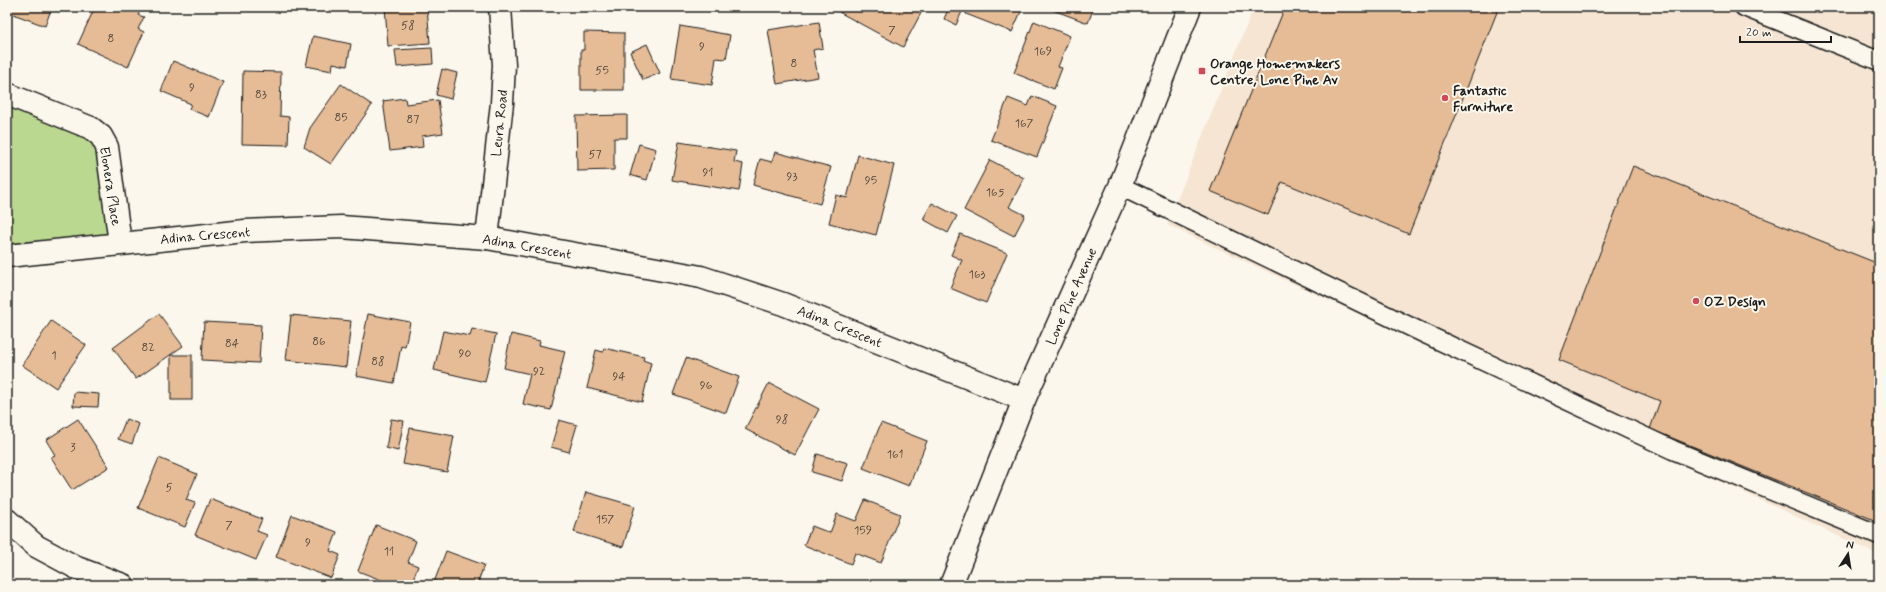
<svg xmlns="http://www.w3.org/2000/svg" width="1886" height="592" font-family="Mynerve,sans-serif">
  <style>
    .built { fill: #f5e5d2 }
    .green { fill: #bad890; stroke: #6b7a56 }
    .building { fill: #e6bc96; stroke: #1c1c1c }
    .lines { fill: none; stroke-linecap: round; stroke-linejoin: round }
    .service-casing { stroke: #1c1c1c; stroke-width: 21 }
    .minor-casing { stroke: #1c1c1c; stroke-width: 25 }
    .tertiary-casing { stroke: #1c1c1c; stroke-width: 25 }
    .service { stroke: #fbf7ec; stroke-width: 18 }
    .minor { stroke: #fbf7ec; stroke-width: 22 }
    .tertiary { stroke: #fbf7ec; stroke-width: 22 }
    .poi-dot { fill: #d1495b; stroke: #fbf7ec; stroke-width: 1.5 }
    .labels { text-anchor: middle; stroke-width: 4; stroke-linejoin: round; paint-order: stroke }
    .number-label { font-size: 12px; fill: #4e443a }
    .poi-label { font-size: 14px; font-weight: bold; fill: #1c1c1c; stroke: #fbf7ec; text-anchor: start }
    .street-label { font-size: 14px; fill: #1c1c1c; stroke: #fbf7ec }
  </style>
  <rect width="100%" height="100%" fill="#fbf7ec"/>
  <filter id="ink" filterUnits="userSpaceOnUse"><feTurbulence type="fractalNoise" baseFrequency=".025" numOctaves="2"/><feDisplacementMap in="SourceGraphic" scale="8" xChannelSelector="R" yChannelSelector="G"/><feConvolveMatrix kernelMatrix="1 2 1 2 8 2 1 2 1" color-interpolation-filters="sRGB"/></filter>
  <g filter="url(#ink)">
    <!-- built -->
    <path class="built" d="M1254,7H1879V555L1167,225Z"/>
    <!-- green -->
    <path class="green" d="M7,94L101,136L120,243L7,256Z"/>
    <!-- building -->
    <g class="building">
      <path d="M10,7H52L45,26L8,12Z"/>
      <path d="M95,7H142L138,15L144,17L138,29L144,32L128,67L78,44Z"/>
      <path d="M385,7H427L430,43L388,46Z"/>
      <path d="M842,7H910L921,13L903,47L839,12Z"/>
      <path d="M949,7H964L956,25L944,19Z"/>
      <path d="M968,7H1023L1012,32L966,14Z"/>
      <path d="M1054,7H1094L1088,23L1053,10Z"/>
      <path d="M1285,7H1499L1409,234L1282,182L1268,215L1210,191Z"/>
      <path d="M1034,21L1070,36L1058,67L1062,68L1054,89L1014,73Z"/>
      <path d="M819,22L823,48L813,50L818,77L777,84L768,30Z"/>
      <path d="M680,26L730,35L726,59L716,58L712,85L671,79Z"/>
      <path d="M584,32L624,33V90H581V50H584Z"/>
      <path d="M313,36L351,44L347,66L333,63L332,71L306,66Z"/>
      <path d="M647,44L660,73L643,80L630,52Z"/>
      <path d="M432,48L433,64L397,67L395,50Z"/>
      <path d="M173,61L223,82L209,117L189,109L191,104L161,91Z"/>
      <path d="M442,69L457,73L451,99L436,95Z"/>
      <path d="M243,71L281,72L280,116L289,117L288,145L242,144Z"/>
      <path d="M341,84L372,105L331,164L304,147L310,128Z"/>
      <path d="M1032,96L1057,106L1037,157L991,140L1008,98L1028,106Z"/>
      <path d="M405,98L406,104L438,100L443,133L422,136L423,147L390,151L383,101Z"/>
      <path d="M627,115V138H614V170L577,171L576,116Z"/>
      <path d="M679,142L736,151L734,162L743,164L739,191L672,180Z"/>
      <path d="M639,144L656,149L647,180L630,175Z"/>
      <path d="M775,152L831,167L820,204L753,185L760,159L772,162Z"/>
      <path d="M858,155L894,165L876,235L829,223L836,195L847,198Z"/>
      <path d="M990,160L1024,178L1009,207L1025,215L1014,236L964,210Z"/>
      <path d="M1633,166L1879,264V522L1650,429L1660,401L1559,360Z"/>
      <path d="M932,203L957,216L948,233L923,219Z"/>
      <path d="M960,234L1007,253L986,303L950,288L962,260L951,255Z"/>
      <path d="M159,314L183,346L136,379L113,348Z"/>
      <path d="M368,314L410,322L405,347L401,346L394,383L356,376Z"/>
      <path d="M291,315L351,321L346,367L286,360Z"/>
      <path d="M51,321L86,345L56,388L22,365Z"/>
      <path d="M204,322L261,325L259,363L202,360Z"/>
      <path d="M472,329L496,334L485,382L434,370L443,331L470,336Z"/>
      <path d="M511,334L540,341L539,345L565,351L551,410L523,404L530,374L504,368Z"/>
      <path d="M604,348L644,357L643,360L651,363L642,402L587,388L596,350L603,352Z"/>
      <rect x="171" y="355" width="21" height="45"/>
      <path d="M686,358L739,377L726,413L673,394Z"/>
      <path d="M769,383L819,409L795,455L745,429Z"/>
      <path d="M74,392L99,394L98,407L73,406Z"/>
      <path d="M78,419L109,467L72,490L51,457L55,455L46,440Z"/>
      <path d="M126,419L139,424L132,444L118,439Z"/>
      <path d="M391,419L404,421L398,451L386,448Z"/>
      <path d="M559,420L577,425L569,452L551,447Z"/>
      <path d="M881,423L927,441L909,486L863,468Z"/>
      <path d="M410,428L454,436L447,472L403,464Z"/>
      <path d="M817,454L848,463L842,481L812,472Z"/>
      <path d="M159,458L197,474L186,500L195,503L185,527L138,508Z"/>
      <path d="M586,492L635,506L623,547L574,532Z"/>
      <path d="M210,499L262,519L257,531L267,535L256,560L195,535Z"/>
      <path d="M865,500L900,514L881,563L855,553L851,564L804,545L812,526L830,533L837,514L856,521Z"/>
      <path d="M292,515L337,532L330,551L340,555L331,578L276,557Z"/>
      <path d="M376,525L416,541L408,562L418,566L411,585H394L358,571Z"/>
      <path d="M446,551L484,565L477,585H433Z"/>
    </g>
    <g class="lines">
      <!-- service casing -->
      <g class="service-casing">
        <g id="service">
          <path d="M1744,7L1879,61"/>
          <path d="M1120,186L1421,332L1673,450L1879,535"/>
        </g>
      </g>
      <!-- minor casing -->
      <g class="minor-casing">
        <g id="minor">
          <path d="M7,94L91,128L101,136L107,147L120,243"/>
          <path d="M487,238L502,103L504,65L500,7"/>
          <path d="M7,520L36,546L77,568L123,585"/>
        </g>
      </g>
      <!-- tertiary casing -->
      <g class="tertiary-casing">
        <g id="tertiary">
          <path d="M7,256L245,231L341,227L487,238L701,277L783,304L1024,400"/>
          <path d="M951,585L1024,400L1120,186L1190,7"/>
        </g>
      </g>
      <!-- service -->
      <use href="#service" class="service"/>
      <!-- minor -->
      <use href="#minor" class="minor"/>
      <!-- tertiary -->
      <use href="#tertiary" class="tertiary"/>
    </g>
  </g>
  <!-- markers -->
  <g class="poi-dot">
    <rect x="1198" y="67" width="8" height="8" rx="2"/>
    <circle cx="1445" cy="98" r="4"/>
    <circle cx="1696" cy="301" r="4"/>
  </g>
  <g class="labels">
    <!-- number labels -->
    <g class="number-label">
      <text x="408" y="29">58</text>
      <text x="892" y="34">7</text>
      <text x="111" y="42">8</text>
      <text x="702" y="50">9</text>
      <text x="1043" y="55">169</text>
      <text x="794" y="67">8</text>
      <text x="602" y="74">55</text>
      <text x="192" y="91">9</text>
      <text x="261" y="98">83</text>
      <text x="341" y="121">85</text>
      <text x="413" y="123">87</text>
      <text x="1024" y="127">167</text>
      <text x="595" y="158">57</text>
      <text x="708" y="176">91</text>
      <text x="792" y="180">93</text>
      <text x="871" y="184">95</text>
      <text x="995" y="196">165</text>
      <text x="977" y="278">163</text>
      <text x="319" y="345">86</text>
      <text x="232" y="347">84</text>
      <text x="148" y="351">82</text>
      <text x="465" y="357">90</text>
      <text x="54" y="359">1</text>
      <text x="378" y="365">88</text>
      <text x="539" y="375">92</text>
      <text x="619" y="380">94</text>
      <text x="706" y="389">96</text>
      <text x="782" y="423">98</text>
      <text x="73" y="451">3</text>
      <text x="895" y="458">161</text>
      <text x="169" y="491">5</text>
      <text x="605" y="523">157</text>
      <text x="229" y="529">7</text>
      <text x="863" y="534">159</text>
      <text x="308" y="546">9</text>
      <text x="389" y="555">11</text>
    </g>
    <!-- poi labels -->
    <g class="poi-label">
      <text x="1210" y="68">Orange Homemakers<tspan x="1210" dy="16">Centre, Lone Pine Av</tspan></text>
      <text x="1453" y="95">Fantastic<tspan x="1453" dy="16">Furniture</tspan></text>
      <text x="1704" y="306">OZ Design</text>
    </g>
    <!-- street labels -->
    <g class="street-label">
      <text transform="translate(499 123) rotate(-84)" y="5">Leura Road</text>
      <text transform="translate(111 186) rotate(81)" y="5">Elonera Place</text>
      <text transform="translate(205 235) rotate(-5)" y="5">Adina Crescent</text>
      <text transform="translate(527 246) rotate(10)" y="5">Adina Crescent</text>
      <text transform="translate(1071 296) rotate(-66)" y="5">Lone Pine Avenue</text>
      <text transform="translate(840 326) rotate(22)" y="5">Adina Crescent</text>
    </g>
  </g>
  <!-- margin -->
  <rect width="1886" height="592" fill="none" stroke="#fbf7ec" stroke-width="24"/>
  <rect x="12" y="12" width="1862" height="568" fill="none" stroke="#1c1c1c" stroke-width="1.5" filter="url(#ink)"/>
  <!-- north arrow -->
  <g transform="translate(1848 554) rotate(12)" stroke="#fbf7ec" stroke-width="3" paint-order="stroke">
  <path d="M0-3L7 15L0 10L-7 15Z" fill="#1c1c1c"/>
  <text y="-6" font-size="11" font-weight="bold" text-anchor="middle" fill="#1c1c1c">N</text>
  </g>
  <!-- scale -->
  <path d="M1740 36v6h91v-6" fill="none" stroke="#1c1c1c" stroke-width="2"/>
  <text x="1746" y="36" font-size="12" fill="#1c1c1c" stroke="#fbf7ec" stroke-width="3" paint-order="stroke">20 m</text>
</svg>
